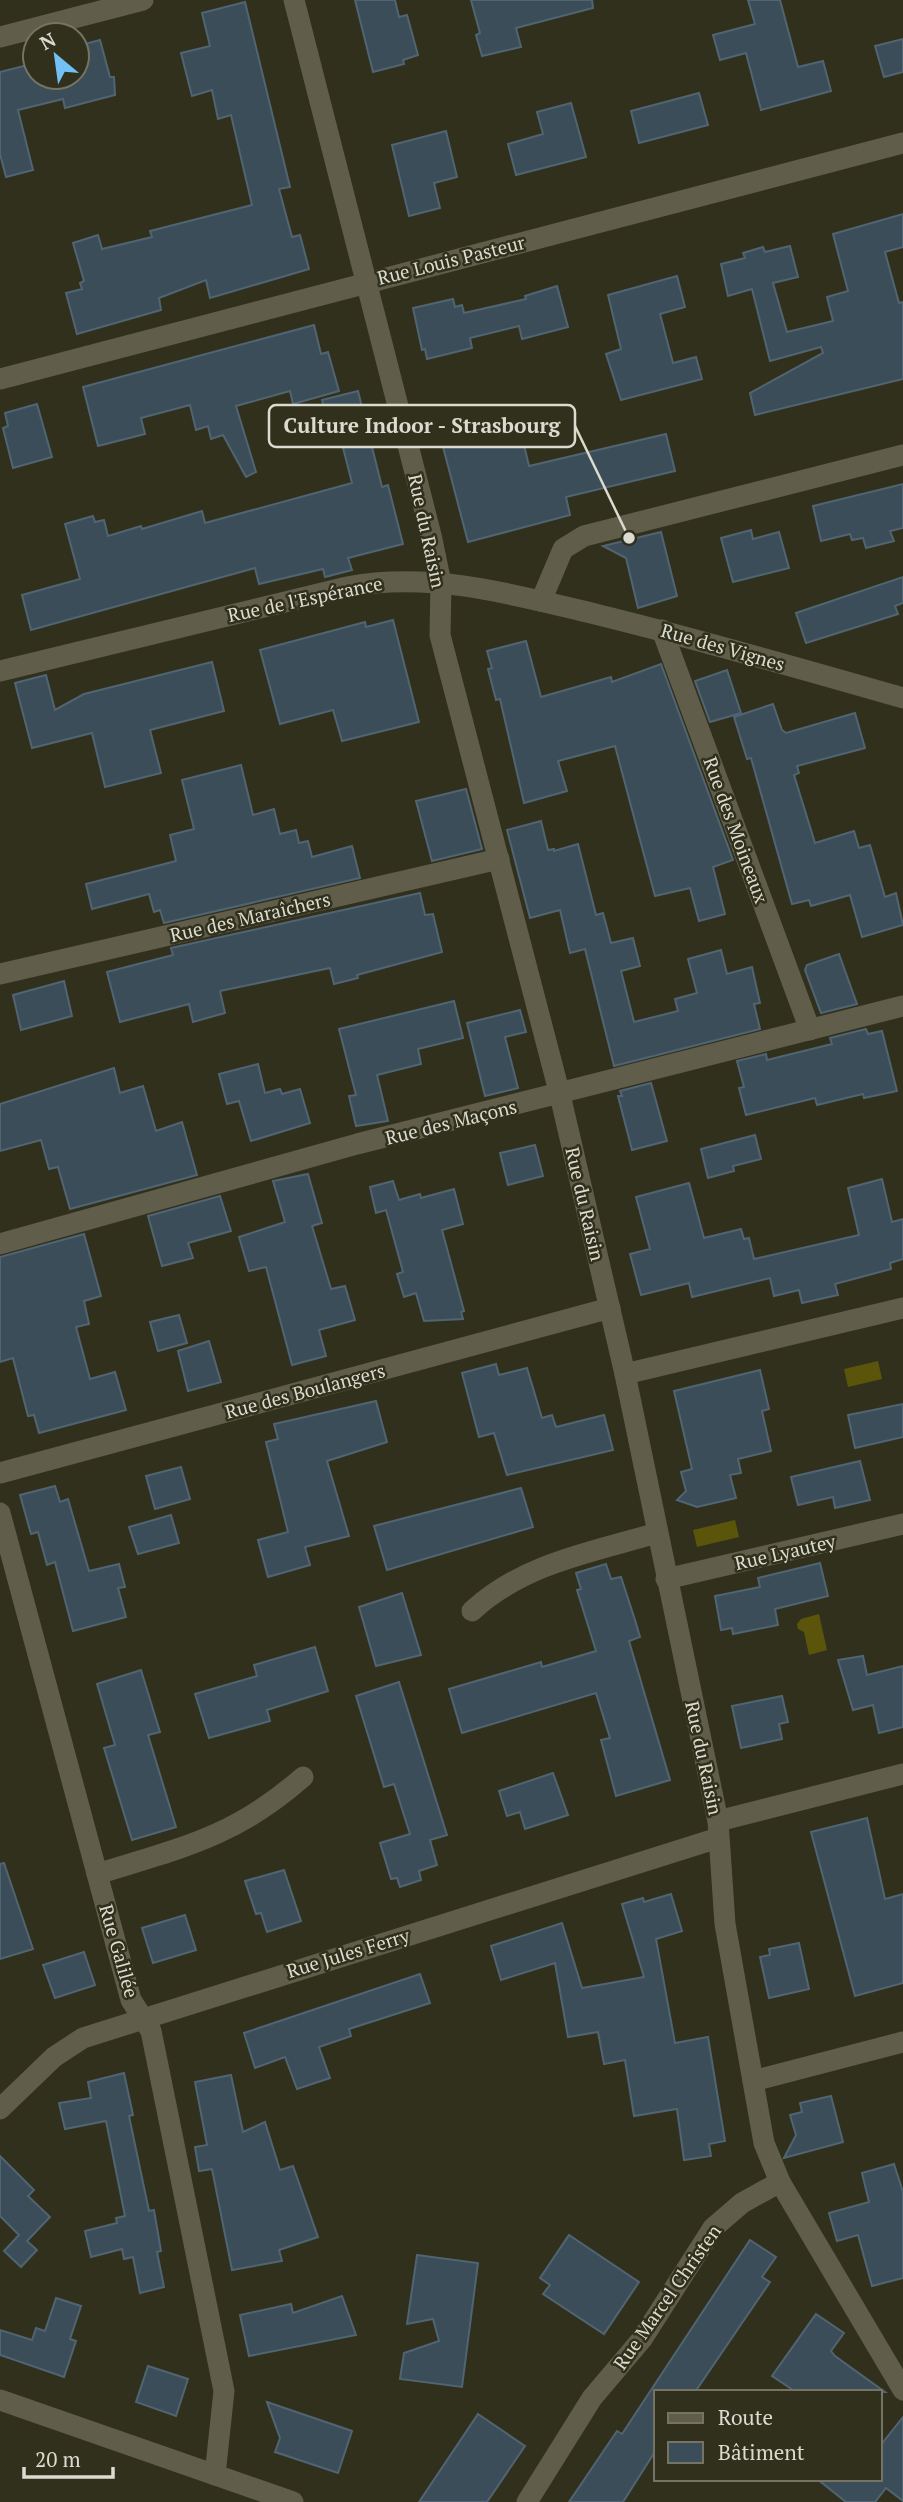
<svg xmlns="http://www.w3.org/2000/svg" width="903" height="2502" font-family="'PT Serif',serif">
  <style>
    .water { fill: #5b550c }
    .building { fill: #3b4d59; stroke: #516471; stroke-width: 2 }
    .lines { fill: none; stroke-linecap: round; stroke-linejoin: round }
    .street { stroke: #605e4a; stroke-width: 21 }
    .labels { text-anchor: middle; stroke-width: 5; stroke-linejoin: round; paint-order: stroke }
    .street-label { font-size: 19px; fill: #dbdbcf; stroke: #31301d }
    .leader { fill: none; stroke: #dbdbcf; stroke-width: 2.5 }
    .callout-dot { fill: #dbdbcf; stroke: #31301d; stroke-width: 2.5 }
    .callout { fill: #31301d; stroke: #dbdbcf; stroke-width: 2.5 }
    .callout-label { font-size: 21px; text-anchor: middle; font-weight: bold; fill: #dbdbcf }
  </style>
  <rect width="100%" height="100%" fill="#31301d"/>
  <!-- water -->
  <g class="water">
    <path d="M878,1361L882,1379L848,1387L844,1369Z"/>
    <path d="M735,1520L739,1537L697,1547L693,1530Z"/>
    <path d="M819,1614L827,1650L809,1655L804,1632L798,1629L797,1624L801,1619Z"/>
  </g>
  <!-- building -->
  <g class="building">
    <path d="M355,0H395L399,17L407,15L418,55L403,60L404,64L373,72Z"/>
    <path d="M471,0H592L593,8L516,28L521,47L482,56L476,35L480,33Z"/>
    <path d="M748,0H780L798,67L823,61L831,91L761,110L746,53L720,60L713,35L755,24Z"/>
    <path d="M245,2L290,187L279,189L292,237L300,235L309,269L210,298L206,280L159,298L161,310L77,334L66,293L82,289L80,283L84,281L73,243L98,235L102,249L152,237L150,231L252,205L231,115L218,119L212,90L192,96L181,53L210,46L202,13Z"/>
    <path d="M903,39V72L884,77L875,46Z"/>
    <path d="M100,40L110,77H114L115,95L65,108L63,99L18,110L33,170L6,177L0,154V72L28,65L31,77H77V46Z"/>
    <path d="M699,93L708,125L639,143L631,111Z"/>
    <path d="M571,103L586,157L516,175L508,144L543,134L537,112Z"/>
    <path d="M446,131L457,177L434,183L440,208L409,216L392,145Z"/>
    <path d="M903,214V247L885,252L899,303L903,302V379L755,415L750,393L823,353L821,347L770,361L752,289L728,296L721,264L745,258L743,253L763,247L765,252L790,246L798,277L773,283L787,332L833,321L827,297L848,291L833,234Z"/>
    <path d="M677,276L685,307L660,314L673,363L696,357L702,379L621,400L606,354L621,349L608,295Z"/>
    <path d="M557,286L568,327L522,339L519,326L470,338L472,348L427,359L425,349L422,350L413,308L453,299L455,307L462,305L464,313L526,299L525,296Z"/>
    <path d="M314,325L321,354L328,352L339,391L293,404L290,391L236,406L256,472L246,477L223,435L211,439L208,426L196,430L190,405L141,418L145,434L98,446L83,387Z"/>
    <path d="M358,391L382,487L388,485L403,544L348,558L352,570L325,577L323,569L259,584L255,568L31,630L22,595L80,579L65,524L93,516L95,522L104,520L108,536L141,526L142,529L202,511L205,523L352,483L339,432L331,434L322,400Z"/>
    <path d="M37,404L52,457L13,468L3,428L8,426L5,413Z"/>
    <path d="M519,424L529,466L666,434L675,471L566,497L570,515L468,542L442,443Z"/>
    <path d="M903,484V528L890,531L894,541L866,548L863,538L852,540L850,534L821,541L813,506Z"/>
    <path d="M751,530L753,539L779,532L789,568L733,582L721,538Z"/>
    <path d="M661,532L677,596L638,608L626,558L603,546Z"/>
    <path d="M903,577V603L895,606L898,614L806,643L796,613Z"/>
    <path d="M393,620L419,722L342,741L333,710L280,724L260,650L365,622L366,627Z"/>
    <path d="M526,641L541,697L611,677L612,682L661,664L733,860L713,867L725,914L699,921L690,888L655,896L615,746L558,761L567,791L524,803L500,699L496,700L488,669L492,668L487,651Z"/>
    <path d="M212,662L224,711L150,730L161,773L105,787L92,733L32,748L15,683L46,675L55,710L84,694Z"/>
    <path d="M727,670L741,713L710,722L695,681Z"/>
    <path d="M773,704L782,730L786,733L855,713L865,748L797,766L799,773L794,775L815,843L854,831L859,848L870,845L885,897L896,893L903,925L862,937L850,895L811,906L809,900L792,904L751,758L747,759L734,717Z"/>
    <path d="M241,765L253,815L274,809L280,834L296,830L299,843L308,841L312,857L352,846L360,878L164,923L160,910L154,912L149,894L92,909L86,884L176,861L170,835L194,829L182,780Z"/>
    <path d="M466,789L482,849L432,861L416,801Z"/>
    <path d="M541,821L548,850L554,849V851L578,844L596,915L603,913L611,943L633,938L640,966L621,971L634,1022L678,1011L675,999L697,993L688,959L721,950L727,974L752,967L760,1003L754,1004L760,1029L614,1066L585,949L570,953L560,910L530,918L507,830Z"/>
    <path d="M420,893L425,915L433,914L442,952L357,975L358,978L334,984L330,968L220,991L225,1013L193,1022L189,1004L120,1022L107,972L173,955L171,948Z"/>
    <path d="M839,954L857,1004L821,1013L805,970L807,965Z"/>
    <path d="M64,981L72,1016L21,1030L13,995Z"/>
    <path d="M454,1001L463,1038L418,1049L421,1064L377,1075L388,1121L356,1126L349,1096L356,1095L339,1029Z"/>
    <path d="M520,1010L526,1032L505,1037L518,1088L485,1096L467,1023Z"/>
    <path d="M866,1029L868,1034L882,1031L897,1091L864,1098L863,1094L817,1105L815,1098L746,1115L739,1088L744,1087L737,1061L766,1054L767,1060L832,1044L830,1038Z"/>
    <path d="M258,1064L265,1093L280,1089L282,1094L300,1089L310,1123L251,1141L239,1101L227,1104L219,1074Z"/>
    <path d="M114,1068L120,1093L143,1086L156,1131L182,1122L197,1175L70,1209L58,1167L49,1169L41,1140L0,1151V1104Z"/>
    <path d="M651,1083L667,1141L632,1150L618,1096H622L620,1091Z"/>
    <path d="M755,1135L761,1159L733,1166L734,1171L708,1178L701,1149Z"/>
    <path d="M535,1145L543,1176L508,1185L500,1153Z"/>
    <path d="M308,1174L322,1223L312,1226L331,1289L345,1286L355,1320L319,1330L326,1356L292,1365L266,1267L249,1271L239,1237L285,1222L273,1181Z"/>
    <path d="M882,1179L892,1222L903,1219V1259L890,1263L891,1269L835,1284L838,1295L802,1303L799,1290L774,1296L770,1278L692,1297L689,1283L641,1295L630,1254L650,1249L636,1197L689,1183L704,1238L741,1229L744,1239L749,1238L754,1259L859,1235L848,1188Z"/>
    <path d="M393,1181L399,1200L420,1194L421,1198L454,1189L463,1224L442,1230L464,1311L461,1312L463,1319L424,1321L416,1293L404,1297L397,1274L403,1272L386,1210L376,1213L370,1187Z"/>
    <path d="M220,1196L231,1231L188,1243L193,1258L162,1266L148,1216Z"/>
    <path d="M84,1234L101,1296L84,1301L89,1324L76,1327L90,1379L115,1372L126,1410L39,1433L34,1415L28,1416L13,1358L0,1362V1257Z"/>
    <path d="M179,1315L187,1343L158,1351L150,1322Z"/>
    <path d="M209,1341L221,1382L188,1391L178,1351Z"/>
    <path d="M496,1364L499,1375L527,1368L542,1418L552,1415L556,1427L604,1415L613,1450L507,1475L494,1433L479,1437L462,1373Z"/>
    <path d="M760,1370L769,1409L762,1411L771,1451L738,1459L741,1473L730,1475L736,1498L697,1507L677,1500L686,1491L681,1472L692,1469L674,1391Z"/>
    <path d="M376,1401L387,1442L327,1461L349,1536L305,1547L310,1565L268,1577L258,1540L288,1532L266,1442L278,1439L274,1424Z"/>
    <path d="M903,1404V1437L855,1448L848,1415Z"/>
    <path d="M860,1461L870,1500L835,1508L833,1497L798,1505L791,1477Z"/>
    <path d="M181,1467L190,1499L155,1509L146,1476Z"/>
    <path d="M55,1486L60,1502L68,1499L89,1571L119,1564L125,1587L118,1588L126,1617L73,1631L55,1562L47,1565L38,1532L31,1534L20,1495Z"/>
    <path d="M521,1488L533,1527L387,1570L374,1526Z"/>
    <path d="M171,1515L179,1543L138,1554L129,1527Z"/>
    <path d="M820,1563L828,1596L775,1609L778,1625L733,1634L732,1628L721,1630L715,1596L760,1587L758,1578Z"/>
    <path d="M606,1564L611,1579L621,1577L635,1620L640,1637L629,1641L670,1780L616,1796L601,1740L610,1738L596,1693L462,1733L449,1689L541,1662L542,1667L596,1651L577,1590L581,1589L576,1573Z"/>
    <path d="M402,1593L421,1655L376,1666L359,1607Z"/>
    <path d="M315,1647L328,1691L267,1710L270,1721L209,1738L195,1694L257,1676L254,1665Z"/>
    <path d="M863,1656L867,1675L903,1666V1727L879,1733L873,1705L853,1710L838,1660Z"/>
    <path d="M141,1670L160,1732L148,1735L176,1827L132,1840L104,1748L115,1745L97,1684Z"/>
    <path d="M399,1682L447,1835L430,1840L437,1865L419,1871L421,1880L400,1887L397,1878L391,1879L380,1843L410,1834L394,1784L384,1787L356,1696Z"/>
    <path d="M782,1696L788,1722L779,1724L782,1739L741,1748L732,1706Z"/>
    <path d="M553,1773L568,1815L525,1829L520,1812L507,1816L499,1791Z"/>
    <path d="M867,1818L885,1899L903,1894V1983L855,1996L811,1832Z"/>
    <path d="M4,1863L33,1949L0,1959V1864Z"/>
    <path d="M284,1870L301,1921L267,1932L261,1913L256,1914L245,1881Z"/>
    <path d="M671,1894L682,1931L656,1939L675,2043L708,2037L725,2141L709,2144L711,2156L684,2160L677,2109L634,2116L625,2060L604,2064L598,2032L568,2037L555,1963L501,1980L491,1946L562,1923L582,1988L644,1977L622,1904L643,1898L644,1902Z"/>
    <path d="M185,1915L196,1950L153,1963L142,1928Z"/>
    <path d="M799,1943L809,1989L769,1998L760,1957L770,1955L769,1949Z"/>
    <path d="M84,1952L95,1985L55,1998L43,1965Z"/>
    <path d="M420,1974L430,2003L349,2029L351,2036L319,2047L330,2078L297,2089L285,2057L255,2068L244,2033Z"/>
    <path d="M124,2073L133,2115L129,2116L149,2211L154,2210L161,2251L157,2252L164,2287L140,2293L133,2257L124,2259L122,2249L91,2257L85,2231L117,2223L116,2218L125,2216L106,2121L65,2129L59,2103L91,2098L88,2082Z"/>
    <path d="M231,2075L243,2132L265,2122L280,2170L293,2166L318,2237L279,2250L282,2261L232,2270L212,2169L199,2171L195,2147L207,2145L195,2082Z"/>
    <path d="M831,2096L843,2142L784,2158L796,2135L790,2115L802,2112L800,2103Z"/>
    <path d="M0,2156L34,2190L28,2196L50,2217L27,2241L37,2250L21,2267L4,2251L19,2235L0,2216Z"/>
    <path d="M894,2164L903,2192V2278L872,2286L858,2235L837,2241L829,2213L869,2202L862,2173Z"/>
    <path d="M569,2235L639,2282L604,2334L543,2294L550,2285L540,2278Z"/>
    <path d="M750,2240L776,2257L762,2277L770,2282L695,2392H656V2450L623,2502H569L617,2431L622,2434Z"/>
    <path d="M417,2255L478,2263L462,2387L400,2379L404,2353L439,2341L433,2319L407,2324Z"/>
    <path d="M342,2296L356,2335L249,2356L240,2315L291,2304L293,2313Z"/>
    <path d="M56,2298L81,2306L70,2339L76,2341L64,2377L0,2355V2330L32,2340L36,2328L45,2331Z"/>
    <path d="M816,2314L844,2333L831,2351L835,2356L885,2392H796L772,2376Z"/>
    <path d="M148,2366L188,2379L176,2416L136,2402Z"/>
    <path d="M267,2402L352,2431L338,2473L275,2452L280,2438Z"/>
    <path d="M478,2414L525,2446L487,2502H419Z"/>
    <path d="M903,2417V2501L886,2488L875,2502H846L817,2479H880V2446Z"/>
  </g>
  <g class="lines">
    <!-- street -->
    <g class="street">
      <path d="M294,0L431,535L441,583L440,635L560,1095L625,1374L718,1821L725,1924L764,2143L780,2182L903,2390"/>
      <path d="M0,37L143,0"/>
      <path d="M0,379L903,143"/>
      <path d="M541,601L563,549L584,536L903,455"/>
      <path d="M662,630L810,1030"/>
      <path d="M0,671L347,587C432,571 516,595 599,615C701,640 802,669 903,698"/>
      <path d="M0,974L499,859"/>
      <path d="M0,1244L357,1144L903,1006"/>
      <path d="M625,1374L903,1308"/>
      <path d="M0,1473L610,1308"/>
      <path d="M0,1513L131,2000L151,2031L224,2391L215,2475"/>
      <path d="M666,1579L903,1524"/>
      <path d="M472,1611C524,1563 592,1552 657,1533"/>
      <path d="M718,1821L903,1774"/>
      <path d="M97,1874C181,1848 235,1837 303,1777"/>
      <path d="M753,2081L903,2042"/>
      <path d="M0,2109L54,2057L83,2038L718,1838"/>
      <path d="M0,2400L293,2502"/>
      <path d="M527,2502L592,2398L642,2339L713,2228L742,2203L780,2182"/>
    </g>
  </g>
  <g class="labels">
    <!-- street labels -->
    <g class="street-label">
      <text transform="translate(451 260) rotate(-14)" y="7">Rue Louis Pasteur</text>
      <text transform="translate(427 531) rotate(78)" y="7">Rue du Raisin</text>
      <text transform="translate(305 599) rotate(-12)" y="7">Rue de l'Espérance</text>
      <text transform="translate(723 647) rotate(16)" y="7">Rue des Vignes</text>
      <text transform="translate(736 830) rotate(70)" y="7">Rue des Moineaux</text>
      <text transform="translate(250 917) rotate(-13)" y="7">Rue des Maraîchers</text>
      <text transform="translate(451 1122) rotate(-14)" y="7">Rue des Maçons</text>
      <text transform="translate(585 1204) rotate(77)" y="7">Rue du Raisin</text>
      <text transform="translate(305 1391) rotate(-15)" y="7">Rue des Boulangers</text>
      <text transform="translate(785 1552) rotate(-13)" y="7">Rue Lyautey</text>
      <text transform="translate(704 1758) rotate(78)" y="7">Rue du Raisin</text>
      <text transform="translate(119 1951) rotate(74)" y="7">Rue Galilée</text>
      <text transform="translate(348 1953) rotate(-17)" y="7">Rue Jules Ferry</text>
      <text transform="translate(667 2297) rotate(-55)" y="7">Rue Marcel Christen</text>
    </g>
  </g>
  <!-- callouts -->
  <path class="leader" d="M629 538L575 426"/>
  <circle class="callout-dot" cx="629" cy="538" r="7"/>
  <rect class="callout" x="269" y="405" width="306" height="42" rx="7"/>
  <g class="callout-label">
    <text x="422" y="433">Culture Indoor - Strasbourg</text>
  </g>
  <!-- legend -->
  <rect x="654" y="2390" width="228" height="91" fill="#31301d" stroke="#757464" stroke-width="2"/>
  <rect x="668" y="2413" width="35" height="10" fill="#605e4a" stroke="#757464" stroke-width="2"/>
  <text x="718" y="2425" font-size="21" fill="#dbdbcf">Route</text>
  <rect x="668" y="2442" width="35" height="21" fill="#3b4d59" stroke="#757464" stroke-width="2"/>
  <text x="718" y="2460" font-size="21" fill="#dbdbcf">Bâtiment</text>
  <!-- north arrow -->
  <g transform="translate(56 56) rotate(331)"><circle r="33" fill="#31301d" stroke="#757464" stroke-width="2"/>
  <path d="M0-5L12 26L0 18L-12 26Z" fill="#72c1f5"/>
  <text y="-10" font-size="19" font-weight="bold" text-anchor="middle" fill="#dbdbcf">N</text>
  </g>
  <!-- scale -->
  <path d="M24 2467v10h89v-10" fill="none" stroke="#dbdbcf" stroke-width="3.5"/>
  <text x="35" y="2467" font-size="21" fill="#dbdbcf" stroke="#31301d" stroke-width="5" paint-order="stroke">20 m</text>
</svg>
